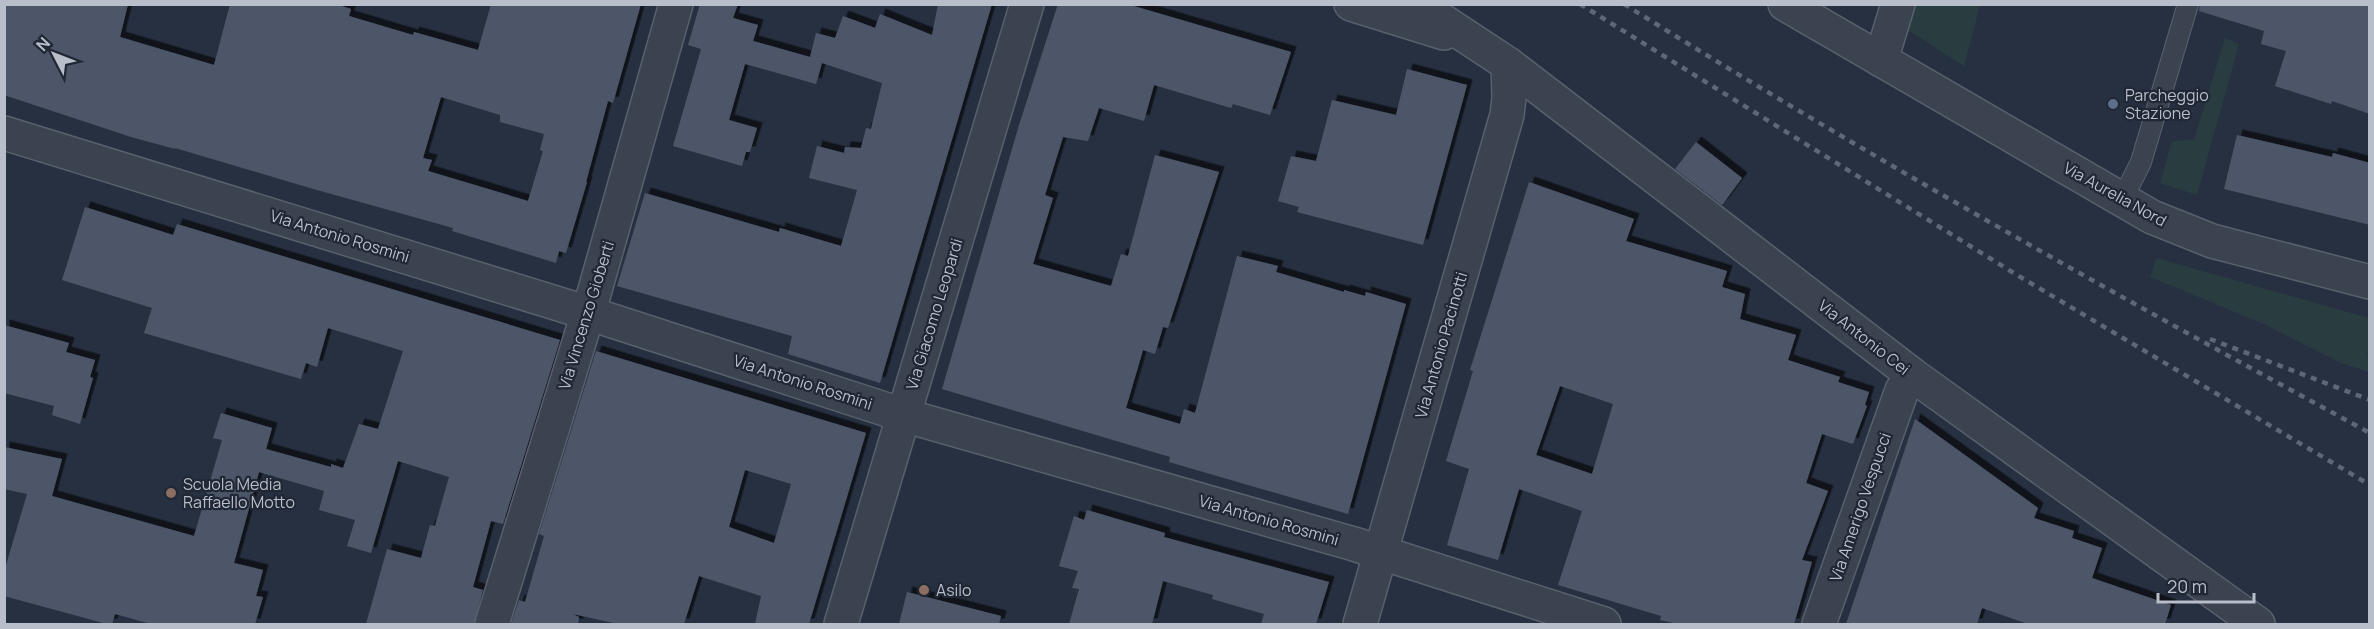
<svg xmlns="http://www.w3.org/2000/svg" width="2374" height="629" font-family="Manrope,sans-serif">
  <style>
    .green { fill: #293d41 }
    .building { fill: #4d5769; fill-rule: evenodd; filter: url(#shadow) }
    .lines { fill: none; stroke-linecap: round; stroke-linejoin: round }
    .service-casing { stroke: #59606d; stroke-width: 22 }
    .minor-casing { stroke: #59606d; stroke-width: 36 }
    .tertiary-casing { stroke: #59606d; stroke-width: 36 }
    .service { stroke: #3b4250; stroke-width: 20 }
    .minor { stroke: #3b4250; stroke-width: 33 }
    .tertiary { stroke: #3b4250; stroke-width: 33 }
    .rail { stroke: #5e6677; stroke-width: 4.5; stroke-dasharray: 6 6; stroke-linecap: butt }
    .service-dot { fill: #5c6f8a; stroke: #202735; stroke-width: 2 }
    .education-dot { fill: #8d6e63; stroke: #202735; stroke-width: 2 }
    .labels { text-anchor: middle; stroke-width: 4.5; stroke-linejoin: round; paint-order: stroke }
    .poi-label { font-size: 16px; fill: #b8beca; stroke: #202735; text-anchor: start }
    .street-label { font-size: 16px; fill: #b8beca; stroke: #202735 }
  </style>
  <defs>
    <filter id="shadow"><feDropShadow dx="5.5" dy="-5.5" stdDeviation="0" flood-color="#0009"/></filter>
  </defs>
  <rect width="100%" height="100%" fill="#273040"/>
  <!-- green -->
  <g class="green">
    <path d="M1906,5H1980L1964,66L1900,25Z"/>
    <path d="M2225,38L2239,44L2197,195L2160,183L2172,141L2194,140Z"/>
    <path d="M2156,258L2369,318V346L2367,355L2369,356V372L2341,363L2264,324L2150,277Z"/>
  </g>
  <!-- building -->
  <g class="building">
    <path d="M4,4H128L120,37L214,65L230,4H335L351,9L349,16L413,35L414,32L478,50L491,4H641L613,103L608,101L586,182H587L566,253L559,251L556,263L452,231L453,228L310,188L175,148V149L131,137L4,95ZM441,97L500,115V122L544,134L540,150L543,151L528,201L428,171L432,160L423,158Z"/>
    <path d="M700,4H738L733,18L758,25L753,41L810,57L816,33L835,38L843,16L875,28L880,14L932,35L938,4H992L880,383L788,354L792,336L617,286L645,193L779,232L780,228L841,246L857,190L809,178L817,146L844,153L845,147L861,148L866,128L871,129L882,83L822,63L816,84L745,64L729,120L757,128L750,152H746L742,166L673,146L701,49L688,45Z"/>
    <path d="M1058,4H1127L1291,52L1270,115L1233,104L1231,108L1154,85L1144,121L1099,108L1088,141L1063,137L1045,195L1053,198L1033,264L1111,286L1121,254L1128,256L1155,155L1219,172L1168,328L1163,327L1155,354L1143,350L1126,408L1180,424L1184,409L1195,413L1237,256L1278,266L1276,272L1344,292V290L1365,296L1366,292L1406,304L1348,514L1169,462L1170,457L942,389L1019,125Z"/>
    <path d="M2200,4H2370V114L2332,101L2331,104L2275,86L2286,51L2261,44L2264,31L2199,11Z"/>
    <path d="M1407,69L1467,85L1423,245L1297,212L1299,207L1278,201L1291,156L1316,161L1332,100L1396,115Z"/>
    <path d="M2237,135L2332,157L2333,153L2370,163V225L2224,189Z"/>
    <path d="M1696,142L1742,178L1722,205L1675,169Z"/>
    <path d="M1529,182L1634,219L1626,241L1727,271L1722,287L1745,294L1740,319L1796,335L1788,360L1840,377L1838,382L1869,392L1865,405L1867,406L1853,444L1822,434L1806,483L1828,491L1802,560L1812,562L1794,624H1678L1660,620L1661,616L1558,585L1582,511L1519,489L1498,560L1447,545L1469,469L1446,461L1473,371L1470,370ZM1560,386L1613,404L1592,474L1536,455Z"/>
    <path d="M85,207L173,235L177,224L560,340L503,524L491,521L473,587L483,590L474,624H366L387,549L421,558L430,525L435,526L449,477L398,461L371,553L347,546L355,520L319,510L324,491L259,472L234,563L263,570L256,596L263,597L255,624H151L115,614L112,624H107L4,596V572L27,494L4,489V447L62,459L52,496L194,536L222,440L213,438L221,413L272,428L266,449L331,467V464L343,468L359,424L378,429L403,351L328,328L317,367L306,363L301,379L144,333L152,308L62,280Z"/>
    <path d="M4,325L69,343L66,352L95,360L90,377L93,378L80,424L52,415L54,406L4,393Z"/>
    <path d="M596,351L866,433L809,624H755L761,596L699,576L684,624H618L573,614L579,617L578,624H511L519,600L525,602L544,536L539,534ZM745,470L791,484L774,543L729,527Z"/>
    <path d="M1915,419L2038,508L2034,518L2074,531L2072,538L2102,548L2092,578L2171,605L2165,624H2028L1982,608L1977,624H1846Z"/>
    <path d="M1087,510L1165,533L1164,537L1329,582L1316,624H1261L1264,614L1212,599L1213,595L1163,581L1152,624H1069L1079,589L1072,588L1078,571L1059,566L1074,516L1084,520Z"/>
    <path d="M907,592L1001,616L999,624H899Z"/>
  </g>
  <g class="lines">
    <!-- service casing -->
    <g class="service-casing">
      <path id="service" d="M2122,200L2141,162L2188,4"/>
    </g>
    <!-- minor casing -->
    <g class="minor-casing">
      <g id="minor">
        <path d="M1881,60L1898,4"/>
        <path d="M4,133L588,313L903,415L1354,544L1604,624"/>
        <path d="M492,624L593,297L676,4"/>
        <path d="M841,624L1027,4"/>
        <path d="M1360,624L1507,115L1509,98L1508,64"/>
        <path d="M1819,624L1902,390"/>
      </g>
    </g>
    <!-- tertiary casing -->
    <g class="tertiary-casing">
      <g id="tertiary">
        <path d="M1351,4L1444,33"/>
        <path d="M1417,4L1508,64L1914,376L2258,624"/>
        <path d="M1785,4L2152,217L2212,241L2370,282"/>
      </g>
    </g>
    <!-- service -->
    <use href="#service" class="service"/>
    <!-- minor -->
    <use href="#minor" class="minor"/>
    <!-- tertiary -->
    <use href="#tertiary" class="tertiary"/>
    <!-- rail -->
    <g class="rail">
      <path d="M1580,4L2017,275L2370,485"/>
      <path d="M1624,4C1867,156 2117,296 2370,433"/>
      <path d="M2210,339L2370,400"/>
    </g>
  </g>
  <!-- markers -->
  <circle class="service-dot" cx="2113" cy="104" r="6"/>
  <g class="education-dot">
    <circle cx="171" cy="493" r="6"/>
    <circle cx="924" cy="590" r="6"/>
  </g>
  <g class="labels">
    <!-- poi labels -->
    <g class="poi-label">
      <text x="2125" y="101">Parcheggio<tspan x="2125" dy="18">Stazione</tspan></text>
      <text x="183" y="490">Scuola Media<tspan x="183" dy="18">Raffaello Motto</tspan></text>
      <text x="936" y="596">Asilo</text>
    </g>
    <!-- street labels -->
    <g class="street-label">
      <text transform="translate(2115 194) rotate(29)" y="6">Via Aurelia Nord</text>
      <text transform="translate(340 236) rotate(17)" y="6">Via Antonio Rosmini</text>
      <text transform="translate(934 314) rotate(-73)" y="6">Via Giacomo Leopardi</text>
      <text transform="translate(586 315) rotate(-73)" y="6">Via Vincenzo Gioberti</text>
      <text transform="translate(1864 337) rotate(38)" y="6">Via Antonio Cei</text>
      <text transform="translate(1441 345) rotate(-74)" y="6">Via Antonio Pacinotti</text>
      <text transform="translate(803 382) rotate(18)" y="6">Via Antonio Rosmini</text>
      <text transform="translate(1860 507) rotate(-71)" y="6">Via Amerigo Vespucci</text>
      <text transform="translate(1269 520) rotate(16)" y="6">Via Antonio Rosmini</text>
    </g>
  </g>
  <!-- border -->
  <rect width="2374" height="629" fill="none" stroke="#b8beca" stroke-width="12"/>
  <!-- north arrow -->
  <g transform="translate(54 54) rotate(312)" stroke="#202735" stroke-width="4.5" paint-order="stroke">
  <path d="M0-4.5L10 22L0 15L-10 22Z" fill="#b8beca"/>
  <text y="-9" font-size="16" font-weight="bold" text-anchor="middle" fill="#b8beca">N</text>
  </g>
  <!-- scale -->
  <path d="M2158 593v9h96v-9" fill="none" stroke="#b8beca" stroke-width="3"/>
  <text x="2167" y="593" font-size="18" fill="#b8beca" stroke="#202735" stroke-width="4.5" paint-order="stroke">20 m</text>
</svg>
